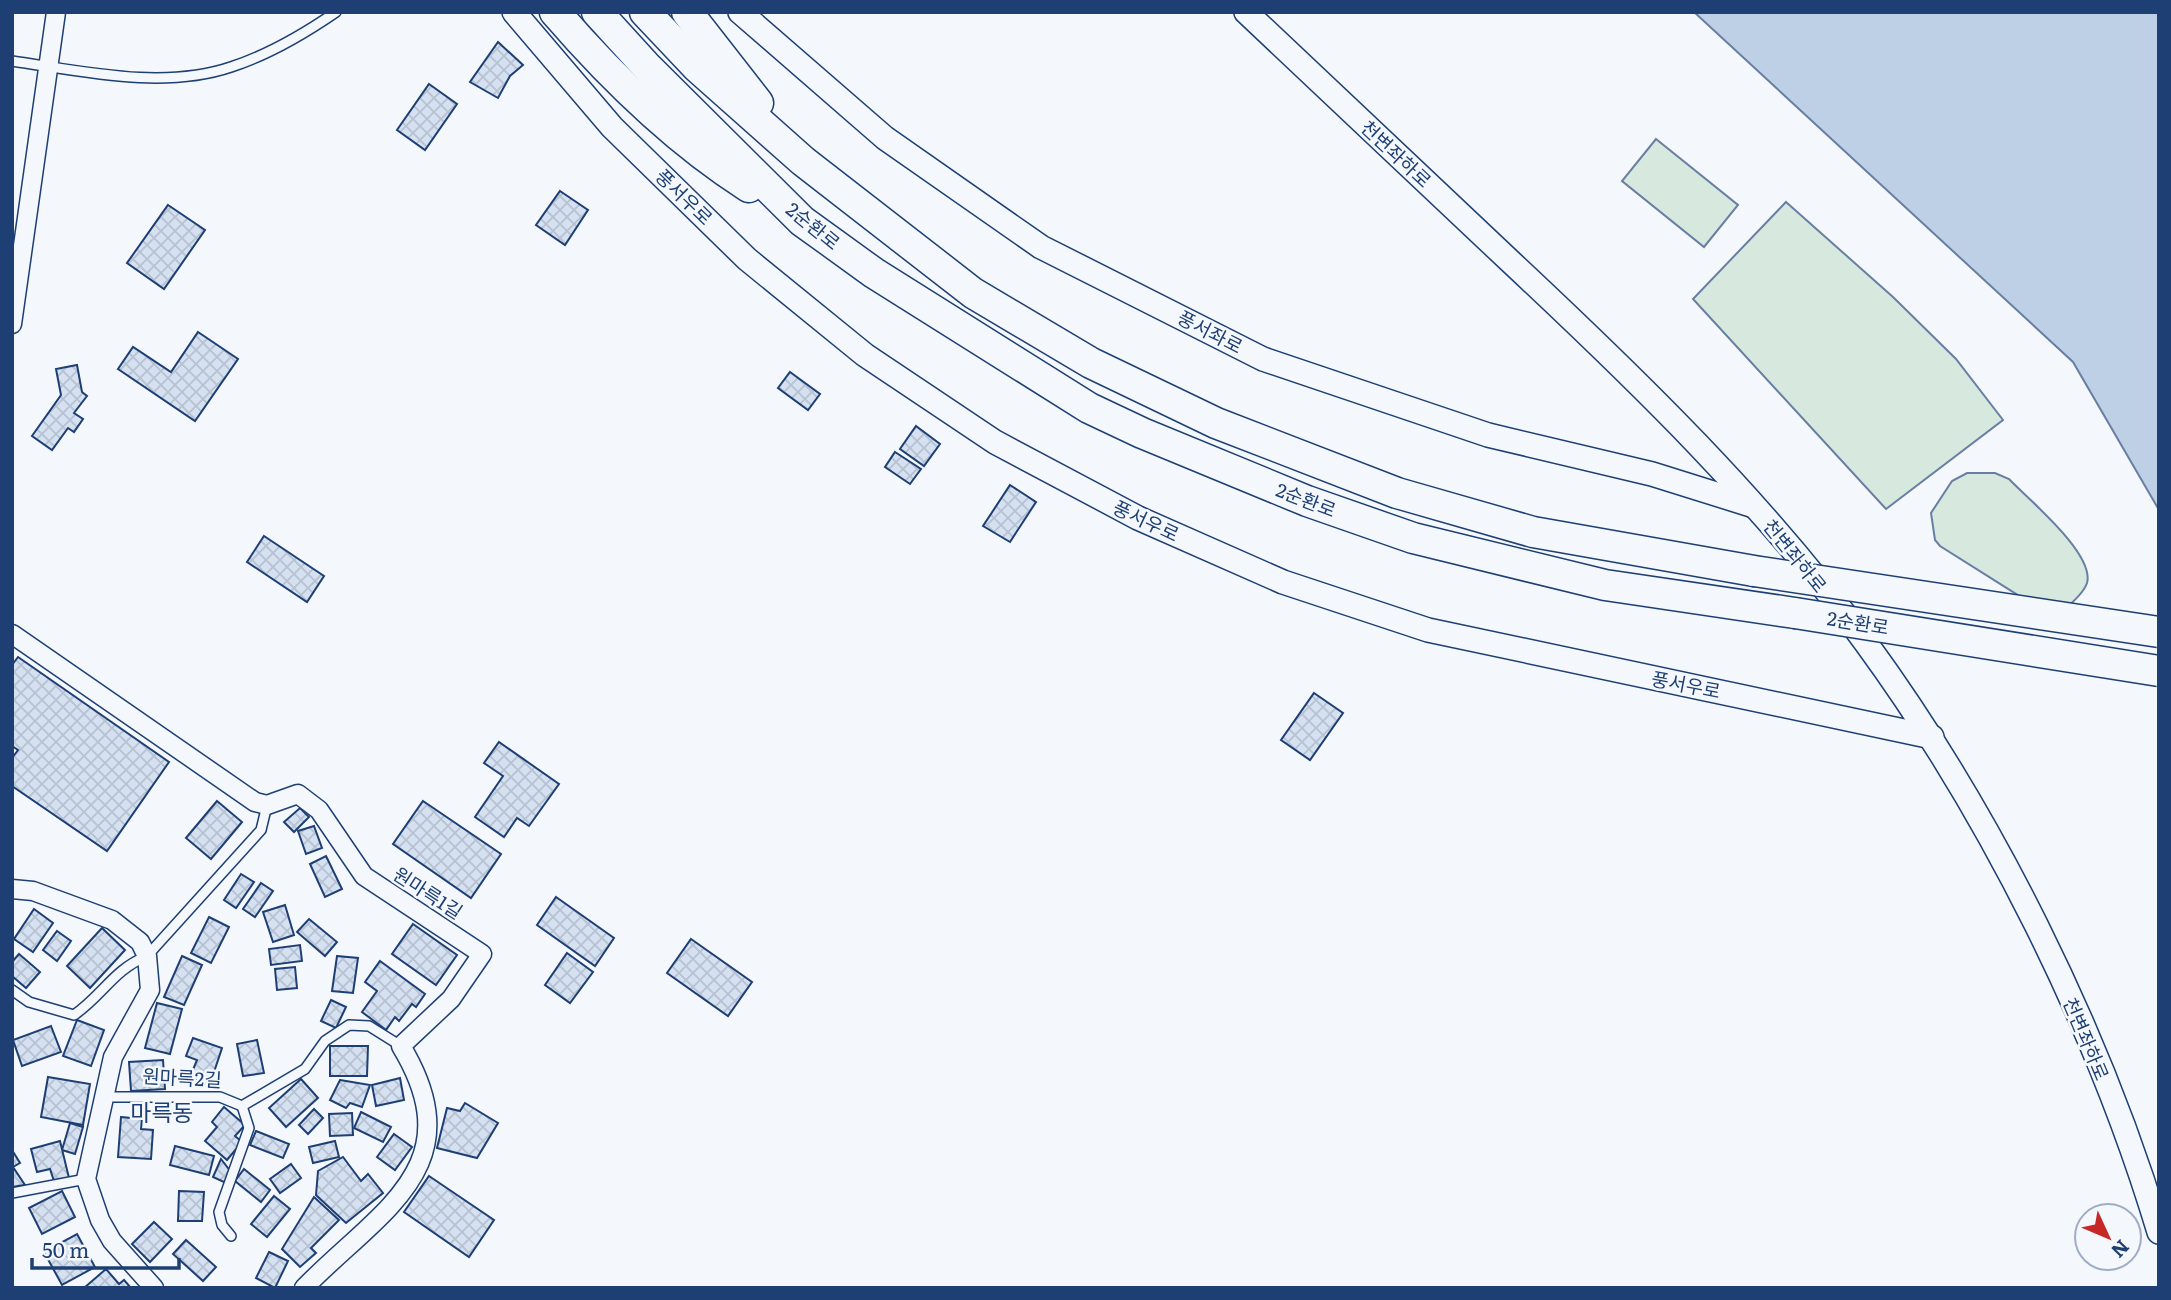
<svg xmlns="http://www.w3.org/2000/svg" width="2171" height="1300" font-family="Literata,'Noto Sans KR',serif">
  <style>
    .pitch { fill: #d7e8df; stroke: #687fa3; stroke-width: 2 }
    .water { fill: #bed0e5; stroke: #687fa3; stroke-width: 2 }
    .building { fill: url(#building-cross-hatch); stroke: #1d3f73; stroke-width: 2 }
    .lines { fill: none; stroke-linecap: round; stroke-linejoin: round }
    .service-casing { stroke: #1d3f73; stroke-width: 12 }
    .minor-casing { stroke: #1d3f73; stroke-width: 21 }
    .tertiary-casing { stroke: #1d3f73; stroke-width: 26 }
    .trunk-casing { stroke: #1d3f73; stroke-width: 33 }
    .service { stroke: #f4f7fb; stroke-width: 9 }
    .minor { stroke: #f4f7fb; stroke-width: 18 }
    .tertiary { stroke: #f4f7fb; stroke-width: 23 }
    .trunk { stroke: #f4f7fb; stroke-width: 30 }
    .trunk-bridge-casing { stroke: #1d3f73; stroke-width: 33; stroke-linecap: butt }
    .trunk-bridge { stroke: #f4f7fb; stroke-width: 30 }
    .labels { text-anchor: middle; stroke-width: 5; stroke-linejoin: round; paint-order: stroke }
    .street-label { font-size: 19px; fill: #1d3f73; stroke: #f4f7fb }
    .quarter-label { font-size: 23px; fill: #1d3f73; stroke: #f4f7fb }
  </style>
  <defs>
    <pattern id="building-cross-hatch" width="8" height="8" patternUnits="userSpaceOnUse" patternTransform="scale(1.75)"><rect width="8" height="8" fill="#d5e0f0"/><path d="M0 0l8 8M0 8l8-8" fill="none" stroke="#b6c1d1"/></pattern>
  </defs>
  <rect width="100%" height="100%" fill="#f4f7fb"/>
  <!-- pitch -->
  <g class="pitch">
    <path d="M1656,139L1738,205L1704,247L1622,181Z"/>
    <path d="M1786,202L1893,297L1956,359L2003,420L1886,509L1693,299Z"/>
    <path d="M1967,473H1995L2009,479C2029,500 2095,554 2087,583C2084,592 2073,602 2066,608L2040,609L1940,546L1935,540L1931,513L1952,481Z"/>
  </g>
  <!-- water -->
  <path class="water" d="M1694,12H2159V510L2073,362Z"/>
  <!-- building -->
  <g class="building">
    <path d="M498,42L523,65L510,76L498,98L470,82Z"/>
    <path d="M429,84L457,104L425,150L397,130Z"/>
    <path d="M560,191L588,210L565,245L536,225Z"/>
    <path d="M168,205L205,230L164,289L127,263Z"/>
    <path d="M198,332L238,359L195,421L118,369L133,347L171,372Z"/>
    <path d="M77,365L82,392L87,396L74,413L83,419L74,432L68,428L52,450L32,436L61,395L56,369Z"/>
    <path d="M790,372L820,394L808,410L778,388Z"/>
    <path d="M916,426L940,444L924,466L900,449Z"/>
    <path d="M895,452L921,469L910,484L885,467Z"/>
    <path d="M1010,485L1036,502L1010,542L983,526Z"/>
    <path d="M264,536L324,576L307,602L247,562Z"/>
    <path d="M18,657L169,762L107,851L12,786V758L18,750L12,746V665Z"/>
    <path d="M1314,693L1343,713L1310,760L1281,740Z"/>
    <path d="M499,742L559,784L529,826L517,818L504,837L475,817L503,776L484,763Z"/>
    <path d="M217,801L242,822L211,859L186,838Z"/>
    <path d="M423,801L501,854L471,898L393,844Z"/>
    <path d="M300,808L309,817L294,832L284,822Z"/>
    <path d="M314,826L322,848L306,854L298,831Z"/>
    <path d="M326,856L342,889L325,897L310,864Z"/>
    <path d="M241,874L254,882L236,908L224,900Z"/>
    <path d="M261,883L273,891L255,917L243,909Z"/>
    <path d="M556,897L614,938L595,966L537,925Z"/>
    <path d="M285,905L294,935L273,942L263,912Z"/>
    <path d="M34,909L53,923L33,952L14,939Z"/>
    <path d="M209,917L229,927L211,963L191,953Z"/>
    <path d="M309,919L337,942L325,956L297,932Z"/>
    <path d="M413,924L457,955L436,985L392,954Z"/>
    <path d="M102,928L125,950L90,988L67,966Z"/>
    <path d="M57,931L71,941L57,961L43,950Z"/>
    <path d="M691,939L752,982L728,1016L667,973Z"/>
    <path d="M300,945L302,961L271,965L269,949Z"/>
    <path d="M567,953L593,972L570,1003L545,985Z"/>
    <path d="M19,954L40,972L26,988L12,976V962Z"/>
    <path d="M182,956L202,965L184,1005L164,997Z"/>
    <path d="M337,956L358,958L353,993L332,991Z"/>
    <path d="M380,961L425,994L416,1007L412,1004L399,1021L395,1017L386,1030L362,1012L377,991L365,982Z"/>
    <path d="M295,967L297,988L277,990L275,969Z"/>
    <path d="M331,1000L346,1007L336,1028L321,1021Z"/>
    <path d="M157,1003L182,1009L170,1054L145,1048Z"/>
    <path d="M77,1020L104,1030L91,1066L63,1056Z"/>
    <path d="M51,1026L61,1052L22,1066L13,1040Z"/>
    <path d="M193,1038L222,1048L210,1084L190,1077L197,1060L186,1056Z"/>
    <path d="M257,1040L264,1073L243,1076L237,1044Z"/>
    <path d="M330,1046H368L367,1076H330Z"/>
    <path d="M163,1060L165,1089L131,1091L129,1062Z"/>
    <path d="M48,1077L90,1084L83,1125L41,1117Z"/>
    <path d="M400,1078L404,1100L376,1106L372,1085Z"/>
    <path d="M301,1079L318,1098L286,1127L269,1108Z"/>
    <path d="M340,1080L370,1085L362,1107L350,1103L346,1108L330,1100Z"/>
    <path d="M465,1103L498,1123L477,1158L437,1148L447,1108L460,1111Z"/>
    <path d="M224,1107L245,1125L235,1136L242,1142L227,1160L205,1141L217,1127L212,1122Z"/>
    <path d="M314,1109L323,1118L308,1134L299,1125Z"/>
    <path d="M361,1112L391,1127L383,1142L354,1128Z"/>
    <path d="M352,1113L353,1135L330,1136L329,1114Z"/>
    <path d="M121,1117L142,1119L141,1129L153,1130L151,1159L118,1157Z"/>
    <path d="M70,1123L83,1127L75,1154L62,1150Z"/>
    <path d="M256,1131L289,1144L283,1158L250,1145Z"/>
    <path d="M394,1134L412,1147L395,1170L377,1157Z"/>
    <path d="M60,1141L69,1178L54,1181L50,1169L37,1172L31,1149Z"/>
    <path d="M335,1141L339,1157L313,1163L309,1147Z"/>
    <path d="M175,1146L214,1156L209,1175L170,1165Z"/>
    <path d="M12,1150L20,1163L13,1167L25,1185L12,1187Z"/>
    <path d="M343,1157L361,1181L368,1174L383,1193L346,1223L316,1195L318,1171Z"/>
    <path d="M221,1159L231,1172L226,1183L213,1177Z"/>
    <path d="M291,1164L301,1178L280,1193L270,1179Z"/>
    <path d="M244,1169L270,1190L261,1202L235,1181Z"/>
    <path d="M429,1176L494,1220L469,1257L404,1212Z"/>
    <path d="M62,1191L75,1217L42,1234L29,1208Z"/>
    <path d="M179,1191L204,1192L202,1221H178Z"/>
    <path d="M274,1196L290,1209L267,1237L251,1224Z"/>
    <path d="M314,1197L339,1220L311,1248L316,1253L300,1267L282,1249Z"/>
    <path d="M154,1222L172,1239L150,1262L132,1244Z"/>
    <path d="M77,1234L95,1267L62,1285L44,1252Z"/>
    <path d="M186,1240L216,1267L203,1281L173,1254Z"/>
    <path d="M269,1252L288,1261L275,1288L256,1278Z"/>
    <path d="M106,1269L119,1284L124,1280L131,1288H84Z"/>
  </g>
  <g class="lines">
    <!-- service casing -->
    <g class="service-casing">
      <g id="service">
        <path d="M12,61C82,71 163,90 231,67C268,55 304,34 336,12"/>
        <path d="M12,990L29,1002L74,1015C103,995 113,970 147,956L261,830L267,805"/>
        <path d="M105,1097H220L242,1106"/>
        <path d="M242,1106L305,1069L325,1041L349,1025L369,1026L401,1046"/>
        <path d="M12,1193L86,1179"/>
        <path d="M231,1236L222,1225L219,1212L249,1128L242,1106"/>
      </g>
    </g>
    <!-- minor casing -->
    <g class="minor-casing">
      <g id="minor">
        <path d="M12,324L56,12"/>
        <path d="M12,634L255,802L267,805L298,794L319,810L364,876L482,954L451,999L401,1046C474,1167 380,1210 304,1288"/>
        <path d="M12,889L33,891L112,920L140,942L147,956L150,990L113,1057L86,1179L100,1220L112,1241L154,1288"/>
      </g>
    </g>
    <!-- tertiary casing -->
    <g class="tertiary-casing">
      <g id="tertiary">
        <path d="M514,12L612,127L747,259L865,355L995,442L1138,518L1283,582L1428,630L1932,737"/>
        <path d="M740,12L885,138L1041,247L1263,359L1488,435L1652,474L1751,505"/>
        <path d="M1246,12C1334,96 1423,179 1512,263C1638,381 1764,503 1866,643C1991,814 2098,1029 2159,1232"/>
      </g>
    </g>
    <!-- trunk casing -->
    <g class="trunk-casing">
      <g id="trunk">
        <path d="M555,12C612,78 675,140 749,187"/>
        <path d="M597,12L648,68L802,221L874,273L1089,408L1142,433L1307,501L1413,538L1605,585L1795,613"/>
        <path d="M645,12L697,67L803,161L973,293L1091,363L1216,423L1397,493L1533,532L1754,571"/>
        <path d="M687,12L758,103"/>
      </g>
    </g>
    <!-- service -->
    <use href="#service" class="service"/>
    <!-- minor -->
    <use href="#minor" class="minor"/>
    <!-- tertiary -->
    <use href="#tertiary" class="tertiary"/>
    <!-- trunk -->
    <use href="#trunk" class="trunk"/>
    <!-- trunk-bridge casing -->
    <g class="trunk-bridge-casing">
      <g id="trunk-bridge">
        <path d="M1754,571L2159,632"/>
        <path d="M1795,613L2159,671"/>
      </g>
    </g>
    <!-- trunk-bridge -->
    <use href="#trunk-bridge" class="trunk-bridge"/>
  </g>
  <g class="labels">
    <!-- street labels -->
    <g class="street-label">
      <text transform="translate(1396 154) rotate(43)" y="7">천변좌하로</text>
      <text transform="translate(684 197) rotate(44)" y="7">풍서우로</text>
      <text transform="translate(813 226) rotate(39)" y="7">2순환로</text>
      <text transform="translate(1210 332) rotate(27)" y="7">풍서좌로</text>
      <text transform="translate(1306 500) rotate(21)" y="7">2순환로</text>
      <text transform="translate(1146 521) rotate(25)" y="7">풍서우로</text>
      <text transform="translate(1795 556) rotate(51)" y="7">천변좌하로</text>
      <text transform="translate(1858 623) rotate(9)" y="7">2순환로</text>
      <text transform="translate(1686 685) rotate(11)" y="7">풍서우로</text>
      <text transform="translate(428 893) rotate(33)" y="7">원마륵1길</text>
      <text transform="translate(2086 1039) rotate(67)" y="7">천변좌하로</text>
      <text transform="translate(182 1078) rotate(3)" y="7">원마륵2길</text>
    </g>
    <!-- quarter labels -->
    <g class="quarter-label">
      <text x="162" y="1121">마륵동</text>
    </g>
  </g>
  <!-- border -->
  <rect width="2171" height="1300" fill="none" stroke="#1d3f73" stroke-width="28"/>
  <!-- north arrow -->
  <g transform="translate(2108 1237) rotate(134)"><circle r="33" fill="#f4f7fb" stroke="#9eadc5" stroke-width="2"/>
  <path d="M0-5L12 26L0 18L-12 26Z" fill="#c62828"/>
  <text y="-10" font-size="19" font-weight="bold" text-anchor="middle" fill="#1d3f73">N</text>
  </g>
  <!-- scale -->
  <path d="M32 1258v10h147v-10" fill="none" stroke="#1d3f73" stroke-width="3.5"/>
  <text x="42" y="1258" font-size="21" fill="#1d3f73" stroke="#f4f7fb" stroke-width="5" paint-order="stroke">50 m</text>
</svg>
